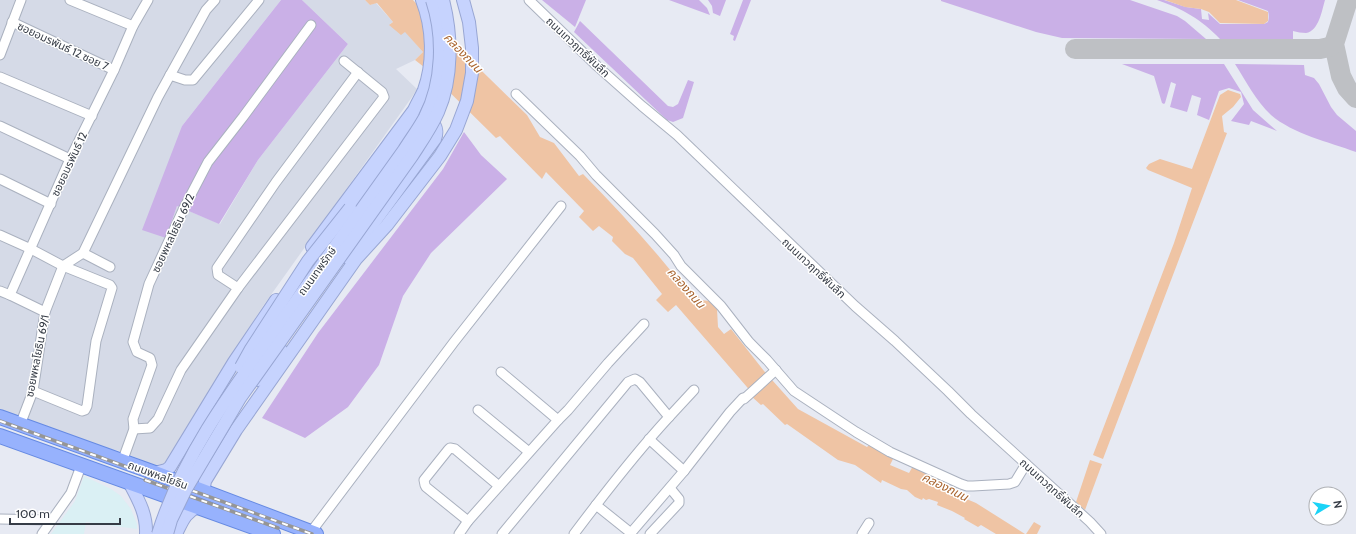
<svg xmlns="http://www.w3.org/2000/svg" width="1356" height="534" font-family="Cabin,'Noto Sans Thai',sans-serif">
<style>
.residential{fill:#d5dae7}
.medical{fill:#daf0f4}
.green{fill:#cab0e7}
.water{fill:#efc4a4}
.lines{fill:none;stroke-linecap:round;stroke-linejoin:round}
.taxiway{stroke:#bec0c4;stroke-width:20}
.street-casing{stroke:#aab1bf;stroke-width:11}
.secondary-casing{stroke:#98a6d3;stroke-width:14}
.primary-casing{stroke:#668ae2;stroke-width:16}
.street{stroke:#fff;stroke-width:9}
.secondary{stroke:#c6d3fe;stroke-width:12}
.primary{stroke:#97b2fd;stroke-width:14}
.rail-casing{stroke:#969696;stroke-width:3.5}
.rail{stroke:#fff;stroke-width:2;stroke-dasharray:6;stroke-linecap:butt}
.secondary-bridge-casing{stroke:#98a6d3;stroke-width:14;stroke-linecap:butt}
.secondary-bridge{stroke:#c6d3fe;stroke-width:12}
.labels{text-anchor:middle;stroke-width:3;stroke-linejoin:round;paint-order:stroke}
.street-label{font-size:11px;fill:#363c46;stroke:#fff}
.water-label{font-size:12px;font-style:italic;fill:#a9642e;stroke:#fff}
</style>
<rect width="100%" height="100%" fill="#e7eaf3"/>
<polygon class="residential" points="0,0 281,0 182,126 166,237 177,206 220,224 258,160 348,44 302,0 365,0 370,5 376,3 393,22 390,24 405,31 423,52 415,60 396,69 417,89 412,97 263,306 161,468 120,451 86,444 0,413"/>
<polygon class="medical" points="84,476 111,489 121,496 131,509 137,524 137,529 86,522 84,534 51,534 75,501"/>
<g class="green">
<polygon points="281,0 302,0 348,44 258,160 219,224 177,206 166,238 142,230 182,126"/>
<polygon points="542,0 586,0 575,27"/>
<polygon points="669,0 699,0 707,8 710,15"/>
<polygon points="708,0 726,0 720,16 713,13 712,6"/>
<polygon points="743,0 751,0 735,41 733,40 734,36 730,34"/>
<polygon points="941,0 1130,0 1177,16 1185,21 1206,39 1062,38 1036,32 941,1"/>
<path d="M1157 0H1164L1186 7 1201 9 1202 19 1209 20 1208 13 1220 24H1264L1268 22C1269 18 1269 15 1268 11L1238 0H1325C1322 10 1319 31 1306 33 1302 33 1297 32 1293 31V40L1220 39C1201 19 1183 9 1157 0Z"/>
<polygon points="580,21 668,106 673,107 678,104 688,80 694,82 683,118 673,122 667,120 574,32"/>
<polygon points="1122,64 1224,64 1253,110 1277,131 1251,121 1249,125 1231,121 1244,104 1241,92 1229,88 1219,91 1209,120 1197,115 1201,98 1192,95 1187,112 1170,107 1176,84 1171,82 1165,103 1164,104 1162,103 1154,76"/>
<path d="M1235 64 1304 65 1305 75 1314 78 1319 84 1331 107 1337 115 1356 131V152C1329 142 1293 134 1271 115 1256 101 1246 81 1235 64Z"/>
<polygon points="464,132 481,155 507,179 431,253 403,296 379,365 348,407 305,438 262,418 318,333 443,169"/>
</g>
<g class="water">
<path d="M365 0H413L446 36 527 115 540 137 554 143 579 176 583 174C622 213 659 255 693 298L698 295 701 300 709 301 717 309 718 327 724 334 731 329 764 371 798 409 867 447 870 444 893 459 890 465 909 473 913 466 932 475 930 481 950 492 976 503 1025 534H996L981 525 978 527 964 519 965 518 952 511 937 505 938 502 929 499 926 500 923 498 922 500 915 497 907 490 901 489 882 480 881 483 855 465 838 460 787 424 785 425 763 404 761 405 751 396 753 394 676 305 668 312 656 300 662 294 633 258 625 254 612 241 613 237 599 226 593 231 579 217 584 211 546 172 542 179 500 136 496 138 424 67 415 60 423 52 405 32 401 35 389 25 393 22 377 3 370 5Z"/>
<polygon points="1165,0 1236,0 1268,12 1268,21 1264,24 1220,23 1209,12 1201,9 1185,7"/>
<polygon points="1228,90 1240,94 1241,97 1233,107 1222,116 1224,132 1227,133 1103,459 1093,455 1174,243 1192,188 1148,170 1146,168 1149,164 1160,159 1192,169 1220,95"/>
<polygon points="1090,460 1102,464 1085,510 1076,502"/>
<polygon points="1034,522 1041,526 1037,534 1026,534"/>
</g>
<g class="lines">
<g class="taxiway">
<polyline points="1348,0 1334,44 1341,76 1347,88 1356,98"/>
<polyline points="1075,49 1320,49 1329,47 1334,44"/>
</g>
<g class="street-casing">
<g id="street">
<polyline points="70,0 133,26"/>
<polyline points="529,0 597,66 642,106 677,135 855,306 895,341 948,391 971,414 1090,522 1101,534"/>
<polyline points="12,22 114,70"/>
<polyline points="0,55 21,0"/>
<polyline points="170,75 185,80 193,80 259,0"/>
<polyline points="0,77 92,116"/>
<polyline points="516,94 580,156 596,175 655,234 674,255 681,266 721,306 749,342 767,360 794,391 856,432 890,452 961,484 967,486 973,486 1009,484 1015,482 1026,464"/>
<polyline points="0,126 70,159"/>
<polyline points="0,179 51,204"/>
<polyline points="0,235 31,249 63,266 110,285 112,288 96,341 87,406 85,410 82,411 33,391"/>
<polyline points="83,253 110,267"/>
<polyline points="63,266 83,253 158,97 206,10 215,0"/>
<polyline points="238,288 218,275 217,268 276,182 358,72"/>
<polyline points="0,291 10,295"/>
<polyline points="45,312 10,295 70,159 114,70 133,26 148,0"/>
<polyline points="501,372 558,420"/>
<polyline points="744,399 776,370"/>
<polyline points="478,410 529,452"/>
<polyline points="669,417 694,390"/>
<polyline points="20,425 33,391 45,312 63,266"/>
<polyline points="134,429 150,428 158,419 181,370 238,288 384,97 382,92 344,61"/>
<polyline points="122,462 134,429 133,419 152,365 150,358 137,352 133,342 149,284 184,208 208,162 243,117 311,25"/>
<polyline points="684,471 730,412 743,398"/>
<polyline points="596,505 631,533"/>
<polyline points="0,519 51,520"/>
<polyline points="468,521 426,487 425,485 424,480 448,450 450,448 455,449 499,486"/>
<polyline points="311,532 454,342 561,206"/>
<polyline points="42,534 71,493 81,466"/>
<polyline points="459,534 468,521 558,420 568,410 608,363 644,324"/>
<path d="M502 534 628 382 635 379 640 382 669 417C635 454 604 494 574 534"/>
<polyline points="630,534 684,471 649,439"/>
<polyline points="650,534 679,503 679,499 670,488"/>
<polyline points="862,534 869,523"/>
</g>
</g>
<g class="secondary-casing">
<g id="secondary">
<polyline points="346,219 398,147"/>
<path d="M312 247 414 110C417 103 421 97 424 90 434 62 433 28 422 0"/>
<path d="M348 258 435 139C440 126 430 116 417 121L393 151"/>
<polyline points="258,380 282,351"/>
<polyline points="155,473 166,470 170,467 234,362 276,300"/>
<path d="M129 482C138 499 147 514 146 534"/>
<polyline points="204,492 204,487 205,481 236,430 356,259 387,225 440,156 456,130 467,101 472,73 472,48 469,22 463,0"/>
<path d="M176 534C182 522 185 512 198 507"/>
</g>
</g>
<g class="primary-casing">
<g id="primary">
<polyline points="0,417 155,473 316,534"/>
<polyline points="0,436 273,534"/>
</g>
</g>
<use href="#street" class="street"/>
<use href="#secondary" class="secondary"/>
<use href="#primary" class="primary"/>
<g class="rail-casing">
<g id="rail">
<polyline points="0,421 312,534"/>
<polyline points="145,480 278,528"/>
</g>
</g>
<use href="#rail" class="rail"/>
<g class="secondary-bridge-casing">
<g id="secondary-bridge">
<polyline points="241,367 251,349 308,261 350,208"/>
<path d="M158 534C182 457 232 390 279 325 320 267 362 209 404 150 411 139 419 128 425 117 443 82 444 36 432 0"/>
<path d="M167 534 171 520 186 489 240 398 412 156C421 142 431 128 438 112 453 78 452 35 443 0"/>
</g>
</g>
<use href="#secondary-bridge" class="secondary-bridge"/>
</g>
<g class="labels">
<g class="street-label">
<text transform="translate(63 46) rotate(25)" y="4">ซอยอมรพันธ์ 12 ซอย 7</text>
<text transform="translate(578 47) rotate(43)" y="4">ถนนเทวฤทธิ์พันลึก</text>
<text transform="translate(69 164) rotate(-65)" y="4">ซอยอมรพันธ์ 12</text>
<text transform="translate(173 233) rotate(-65)" y="4">ซอยพหลโยธิน 69/2</text>
<text transform="translate(814 268) rotate(43)" y="4">ถนนเทวฤทธิ์พันลึก</text>
<text transform="translate(317 271) rotate(-54)" y="4">ถนนเทพรักษ์</text>
<text transform="translate(37 356) rotate(-79)" y="4">ซอยพหลโยธิน 69/1</text>
<text transform="translate(158 475) rotate(20)" y="4">ถนนพหลโยธิน</text>
<text transform="translate(1052 488) rotate(42)" y="4">ถนนเทวฤทธิ์พันลึก</text>
</g>
<g class="water-label">
<text transform="translate(463 53) rotate(46)" y="4">คลองถนน</text>
<text transform="translate(686 288) rotate(48)" y="4">คลองถนน</text>
<text transform="translate(945 487) rotate(26)" y="4">คลองถนน</text>
</g>
</g>
<g transform="translate(1328 506) rotate(80)"><circle r="19" fill="#ffffff" stroke="#afb1b5"/>
<path d="M0-3L7 15L0 10L-7 15Z" fill="#1ad3f7"/>
<text y="-6" font-size="11" font-weight="bold" text-anchor="middle" fill="#363c46">N</text>
</g>
<path d="M10 518v6h110v-6" fill="none" stroke="#363c46" stroke-width="2"/>
<text x="16" y="518" font-size="12" fill="#363c46" stroke="#ffffff" stroke-width="3" paint-order="stroke">100 m</text>
</svg>
